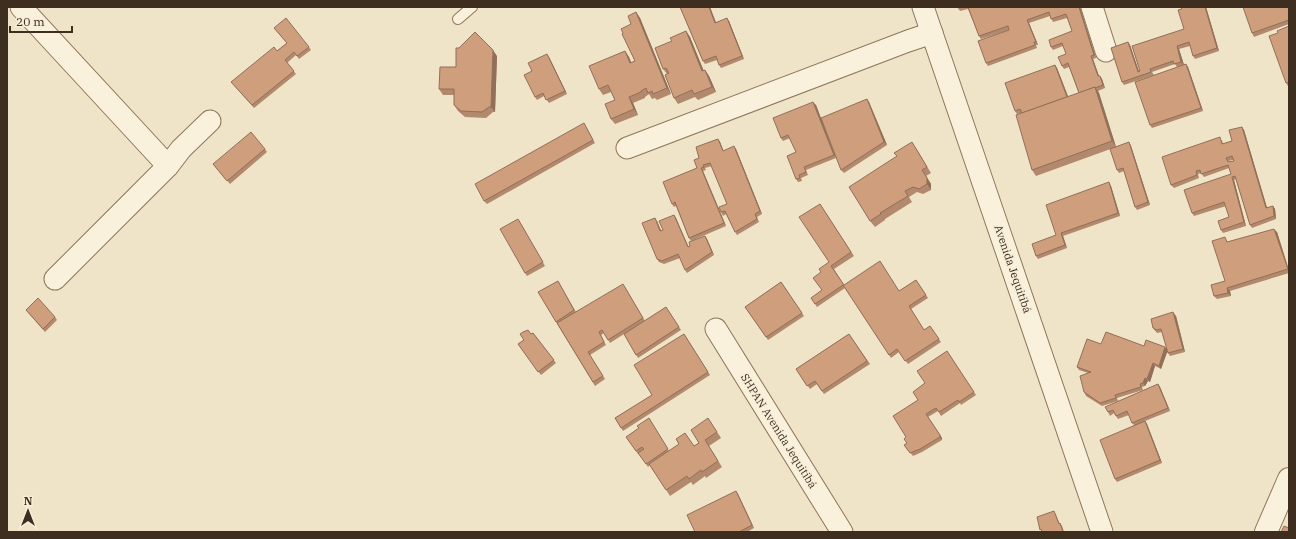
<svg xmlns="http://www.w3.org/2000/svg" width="1296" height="539" font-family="'IBM Plex Serif',serif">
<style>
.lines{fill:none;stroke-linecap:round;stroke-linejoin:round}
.service-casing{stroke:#8d765c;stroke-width:12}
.minor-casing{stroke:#8d765c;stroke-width:23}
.tertiary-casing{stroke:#8d765c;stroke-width:24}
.service{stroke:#faf1dc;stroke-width:10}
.minor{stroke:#faf1dc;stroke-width:21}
.tertiary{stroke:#faf1dc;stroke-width:22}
.wall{fill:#b2896c;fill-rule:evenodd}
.shaded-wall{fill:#916f58}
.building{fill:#cf9f7d;stroke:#916f58;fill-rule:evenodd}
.labels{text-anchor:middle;stroke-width:3.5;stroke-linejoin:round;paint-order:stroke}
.street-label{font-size:11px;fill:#3d2e20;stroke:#f7eed8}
</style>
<rect width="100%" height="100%" fill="#f0e4c8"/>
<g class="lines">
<g class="service-casing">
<polyline id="service" points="458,19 472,7"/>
</g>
<g class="minor-casing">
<g id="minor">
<polyline points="21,7 168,166 181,149 210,121"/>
<polyline points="923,7 1102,532"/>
<polyline points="1092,7 1106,51"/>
<polyline points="627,148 908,41 932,33"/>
<polyline points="55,279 168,166"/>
<polyline points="716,329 842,532"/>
</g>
</g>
<g class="tertiary-casing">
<polyline id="tertiary" points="1266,532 1289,479"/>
</g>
<use href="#service" class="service"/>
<use href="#minor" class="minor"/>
<use href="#tertiary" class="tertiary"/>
</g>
<g class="wall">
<polygon points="680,7 710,7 716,22 729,21 744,59 721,68 719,65 717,60 705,64 703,61"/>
<polygon points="957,7 1080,7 1096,58 1093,59 1099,76 1100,76 1102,79 1105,88 1098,91 1099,93 1116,147 1036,176 1032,170 1022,113 1021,113 1017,114 1015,111 1055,65 1057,68 1068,97 1079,93 1069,67 1064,69 1062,66 1066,54 1063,46 1053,50 1051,47 1072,31 1067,18 1053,22 1050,16 1029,23 1038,45 1036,45 1037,48 988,66 986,63 1009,30 981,39 979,36 968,9 960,11"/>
<polygon points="1183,7 1206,7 1219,51 1195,59 1193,56 1190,46 1179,49 1184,65 1177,67 1175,64 1152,72 1154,75 1124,85 1122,82 1128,42 1130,45 1139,71 1184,29 1182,9"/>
<polygon points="1289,7 1289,24 1254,37 1252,33"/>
<polygon points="636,12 640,18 671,94 657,100 655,98 652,99 649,94 645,97 645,98 633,103 638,115 615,124 611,119 615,100 611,92 603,95 599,89 625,51 629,57 631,63 635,61 623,33 631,24"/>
<polygon points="1289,26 1289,85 1288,86 1286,83 1278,33"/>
<polygon points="274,28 309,47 311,50 299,59 296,55 287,63 296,74 254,108 231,82 277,51 287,43"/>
<polygon points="686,31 690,37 704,71 705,70 709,76 716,92 698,100 695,97 678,104 674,98 667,74 663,69 672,41"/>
<polygon points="497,56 495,112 493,112 486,118 465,117 458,111 454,105 454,95 443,95 439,89 456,67"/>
<polygon points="549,57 567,94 549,103 544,96 537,100 535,97 532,71"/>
<polygon points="1186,64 1188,67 1203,111 1152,128 1150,125"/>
<polygon points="867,99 869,102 887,145 844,173 841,170"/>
<polygon points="816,105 836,158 806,170 808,175 801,178 802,181 798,182 796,179 796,152 790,138 783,141 781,138"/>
<polygon points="584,123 595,143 487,204 484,201"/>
<path d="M1242 127 1244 130 1267 208 1273 206 1275 209 1276 219 1252 228 1250 225 1236 179 1234 180 1246 226 1223 233 1221 230 1229 217 1226 206 1194 216 1192 213 1231 174 1229 168 1204 177 1201 173 1198 174 1199 178 1174 188 1171 185 1222 140 1223 144 1232 141ZM1233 160 1234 161 1229 162 1228 161Z"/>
<polygon points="718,139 720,142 723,151 736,149 762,214 757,217 759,222 737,235 735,232 726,214 723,216 721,212 727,204 712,166 705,168 706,170 703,171 726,226 691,241 689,238 676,206 674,207 672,204 697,168 699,158"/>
<polygon points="1129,142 1131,146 1150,205 1137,210 1135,207 1124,171 1119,173 1117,170"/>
<polygon points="916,148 931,173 926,176 931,184 931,190 923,194 917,192 909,197 912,202 885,219 885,220 875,227 870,221 897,156"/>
<polygon points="265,149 267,152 230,184 213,164"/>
<polygon points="1111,186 1120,216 1063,236 1067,248 1038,259 1036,256 1056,235"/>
<polygon points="820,204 854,256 834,269 844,285 899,291 916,280 928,298 911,309 924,330 930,326 941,342 908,364 899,352 891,358 845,288 817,307 811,298 822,290 829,262"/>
<polygon points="674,215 676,218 688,247 705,236 707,239 714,255 687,273 685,270 680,258 664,264 659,262 657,259 657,221 661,230 663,230"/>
<polygon points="520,222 545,266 527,276 525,273"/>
<polygon points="1277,232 1289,270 1289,273 1230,291 1231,296 1217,299 1214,296 1225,281 1228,240 1228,242"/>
<polygon points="558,281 576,312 625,287 645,321 666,307 681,330 638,358 624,334 610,343 604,333 601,335 606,345 590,355 605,379 595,386 556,322"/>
<polygon points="781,282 804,316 768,340 745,307"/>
<polygon points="26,310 55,317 57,320 45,332"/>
<polygon points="1176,316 1185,352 1170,356 1167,351 1161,369 1155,366 1150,382 1148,381 1145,386 1142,387 1143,390 1117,398 1118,401 1102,406 1086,396 1084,392 1088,373 1079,370 1077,367 1101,344 1167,349 1162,332 1157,333 1153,328"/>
<polygon points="533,333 556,363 541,375 518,344"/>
<polygon points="684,334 710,375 623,431 615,418 652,395"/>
<polygon points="849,334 870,364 824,394 817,384 810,389 796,369"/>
<polygon points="947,351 976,395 961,405 960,403 941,416 938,411 928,417 942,438 942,440 922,452 913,456 904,445 907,443 906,437 925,383"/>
<polygon points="1158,384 1160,387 1170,411 1145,421 1147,424 1162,463 1117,482 1115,479 1134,425 1132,423 1129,415 1118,419 1114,413 1110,416 1108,412"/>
<polygon points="649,418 669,451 694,446 699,443 708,418 721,438 709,446 722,467 706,478 705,476 693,485 691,482 670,496 650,465 648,467 639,454 638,454 626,437 639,428"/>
<polygon points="736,491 738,494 754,528 747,532 695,532"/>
</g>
<g class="shaded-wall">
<polygon points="709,7 710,7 717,26 715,23"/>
<polygon points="1079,7 1080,7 1096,58 1094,55"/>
<polygon points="1205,7 1206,7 1219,51 1217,48"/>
<polygon points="636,12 640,18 671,94 667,88"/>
<polygon points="727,18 729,21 744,59 742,56"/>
<polygon points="1027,20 1029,23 1038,45 1036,42"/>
<polygon points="686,31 690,37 706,77 702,71"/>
<polygon points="1128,42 1130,45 1140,75 1138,72"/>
<polygon points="1177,46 1179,49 1184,65 1181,62"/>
<polygon points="493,50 497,56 495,112 491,107"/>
<polygon points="625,51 629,57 634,69 630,63"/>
<polygon points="547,54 549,57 567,94 565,91"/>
<polygon points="1091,56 1093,59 1100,79 1098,76"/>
<polygon points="1186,64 1188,67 1203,111 1201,108"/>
<polygon points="1055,65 1057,68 1070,101 1068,98"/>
<polygon points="705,70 709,76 716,92 712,87"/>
<polygon points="1100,76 1102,79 1105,88 1103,85"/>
<polygon points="1095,87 1099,93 1116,147 1112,141"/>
<polygon points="629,97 633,103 638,115 634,109"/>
<polygon points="867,99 869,102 887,145 884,142"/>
<polygon points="813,102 816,105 836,158 834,155"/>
<polygon points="1242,127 1244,130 1268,211 1266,208"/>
<polygon points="718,139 720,142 725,154 723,151"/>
<polygon points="1129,142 1131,146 1150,205 1148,202"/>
<polygon points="734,146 736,149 762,214 760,211"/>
<polygon points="701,168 703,171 726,226 724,223"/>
<polygon points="926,176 931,184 931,190 927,184"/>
<polygon points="1232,177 1234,180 1246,226 1244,222"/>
<polygon points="1109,182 1111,186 1120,216 1118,213"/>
<polygon points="1273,206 1275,209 1276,219 1274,216"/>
<polygon points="674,215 676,218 690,250 688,247"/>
<polygon points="655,218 657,221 662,234 660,231"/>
<polygon points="1274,229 1277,232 1289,271 1288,269"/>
<polygon points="1061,233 1063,236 1067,248 1065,245"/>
<polygon points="705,236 707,239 714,255 712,252"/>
<polygon points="1227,288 1230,291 1231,296 1228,293"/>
<polygon points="1173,312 1176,316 1185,352 1183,349"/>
<polygon points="1165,347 1168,350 1161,369 1159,366"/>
<polygon points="1153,363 1155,366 1150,382 1147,379"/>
<polygon points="1145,378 1148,381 1145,386 1143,383"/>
<polygon points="1158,384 1160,387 1170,411 1168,408"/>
<polygon points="926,414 942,438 942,440 940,437"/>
<polygon points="1145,421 1147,424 1162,463 1160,460"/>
<polygon points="736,491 738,494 754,528 752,525"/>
<polygon points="1054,511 1056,515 1061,527 1059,524"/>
<polygon points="1060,523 1062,526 1064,532 1063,532"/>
</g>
<g class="building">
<polygon points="680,7 709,7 715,23 727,18 742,56 719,65 716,56 703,61"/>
<polygon points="968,7 1079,7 1094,55 1091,56 1098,76 1100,76 1103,85 1095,88 1095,87 1079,93 1068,63 1062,66 1058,57 1066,54 1062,43 1051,47 1049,40 1072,31 1066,14 1051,19 1049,12 1027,20 1036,42 1034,42 1035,45 986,63 978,41 1009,30 1008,26 979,36"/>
<polygon points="1183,7 1205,7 1217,48 1193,56 1189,42 1177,46 1181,62 1174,64 1173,61 1150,69 1151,72 1122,82 1111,48 1128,42 1138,72 1140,71 1132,46 1184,29 1178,10 1182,9 1181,8"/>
<polygon points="1243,7 1289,7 1289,20 1252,33"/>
<polygon points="636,12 667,88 653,94 652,91 648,93 646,88 641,91 641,92 629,97 634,109 611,119 605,104 615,100 608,85 599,89 589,66 625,51 630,63 635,61 622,34 623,33 621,29 631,24 628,16"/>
<polygon points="286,18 309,47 297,56 294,52 285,60 294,71 252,105 231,82 274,47 277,51 287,43 274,28"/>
<polygon points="1289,26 1289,82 1286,83 1269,36 1278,33 1277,31"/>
<polygon points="686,31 702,71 705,70 712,87 694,94 692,90 674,98 665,75 669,73 666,68 663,69 655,48 672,41 670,38"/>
<polygon points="475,32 493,50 491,107 489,107 482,112 461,111 454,105 454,89 439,89 440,67 456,67 456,48 459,48"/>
<polygon points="547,54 565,91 546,100 543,93 535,97 524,75 532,71 528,63"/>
<polygon points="1186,64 1201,108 1150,125 1135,82"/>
<polygon points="1055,65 1067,97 1022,113 1020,109 1015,111 1005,83"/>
<polygon points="1095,87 1112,141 1032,170 1016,115"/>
<polygon points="867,99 884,142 841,170 821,118"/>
<polygon points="813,102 834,155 804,167 806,172 799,175 800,178 796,179 787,156 796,152 788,135 781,138 773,118"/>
<polygon points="584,123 593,140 484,201 475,184"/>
<path d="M1242 127 1266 208 1273 206 1274 216 1250 225 1235 176 1232 177 1244 222 1221 230 1218 221 1229 217 1224 202 1192 213 1184 190 1231 174 1228 165 1201 174 1200 170 1196 171 1197 175 1171 185 1162 157 1220 137 1222 144 1232 141 1229 130ZM1232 156 1234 161 1228 162 1226 158Z"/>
<polygon points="251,132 265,149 227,181 213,164"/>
<polygon points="718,139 723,151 734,146 760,211 755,214 757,219 735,232 725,211 721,212 719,207 727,204 710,163 703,165 704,167 701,168 724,223 689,238 675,202 672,204 663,182 697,168 694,160 699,158 696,147"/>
<polygon points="912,142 927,167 922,170 927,178 927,184 919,189 913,187 905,191 908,196 880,213 881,214 870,221 849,187 897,156 894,153"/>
<polygon points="1129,142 1148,202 1135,207 1123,168 1117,170 1110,149"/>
<polygon points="1109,182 1118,213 1061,233 1065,245 1036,256 1032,244 1056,235 1046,205"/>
<polygon points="820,204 851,252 831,266 844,285 880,261 899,291 916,280 926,295 909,306 924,330 930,326 939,339 905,361 897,349 889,355 843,285 815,304 811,298 822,290 813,278 821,272 819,269 829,262 799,217"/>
<polygon points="674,215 688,247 690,246 689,242 705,236 712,252 685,270 678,254 662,261 657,259 642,223 655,218 660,231 663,230 659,221"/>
<polygon points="518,219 543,262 525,273 500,229"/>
<polygon points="1274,229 1288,269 1227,288 1228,293 1214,296 1211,285 1225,281 1212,241 1225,237 1227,242"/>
<polygon points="558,281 574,310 556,322 538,292"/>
<polygon points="781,282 802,313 766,337 745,307"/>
<polygon points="623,284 643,318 608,340 602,330 599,332 604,342 588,352 603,376 593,382 557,323"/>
<polygon points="38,298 55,317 43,329 26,310"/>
<polygon points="666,307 679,327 636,355 624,334"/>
<polygon points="1173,312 1183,349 1168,353 1161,329 1155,330 1154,328 1153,328 1151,319"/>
<polygon points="528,330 531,334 533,333 554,360 538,372 518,344 524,340 520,334 523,332"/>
<polygon points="1106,332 1144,346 1146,340 1165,347 1159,366 1153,363 1147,379 1145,378 1143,383 1140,384 1141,387 1115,395 1116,398 1100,403 1084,392 1080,376 1091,372 1077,367 1087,339 1101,344"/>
<polygon points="684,334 708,372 621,428 615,418 652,395 634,365"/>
<polygon points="849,334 867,361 822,391 815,381 807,386 796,369"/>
<polygon points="947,351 974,392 959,402 958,400 939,412 936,408 926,414 940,435 940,437 920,449 910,453 904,445 907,443 904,439 906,437 893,416 918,400 913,392 925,383 917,371"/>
<polygon points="1158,384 1168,408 1132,423 1127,411 1116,416 1113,410 1108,412 1105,407"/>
<polygon points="649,418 668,449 646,464 638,453 644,449 642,447 636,451 626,437 639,428 637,426"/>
<polygon points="708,418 717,432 705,440 718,461 702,472 701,470 689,479 687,476 666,490 649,464 679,444 676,439 685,433 694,446 699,443 691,430"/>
<polygon points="1145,421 1160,460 1115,479 1100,440"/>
<polygon points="736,491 752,525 739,532 695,532 687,515"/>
<polygon points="1054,511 1059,524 1060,523 1063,532 1042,532 1041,529 1040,530 1037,517"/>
<polygon points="1284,526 1289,528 1289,532 1281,532"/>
</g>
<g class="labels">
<g class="street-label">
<text transform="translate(1013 269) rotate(71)" y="4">Avenida Jequitibá</text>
<text transform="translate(779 431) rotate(58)" y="4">SHPAN Avenida Jequitibá</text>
</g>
</g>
<rect width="1296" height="539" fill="none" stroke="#3d2e20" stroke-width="16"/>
<g transform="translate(28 511)" stroke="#f7eed8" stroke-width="3" paint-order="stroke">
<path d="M0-3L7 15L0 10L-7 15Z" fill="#3d2e20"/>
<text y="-6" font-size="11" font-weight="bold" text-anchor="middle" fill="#3d2e20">N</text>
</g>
<path d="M10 26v6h62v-6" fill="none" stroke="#3d2e20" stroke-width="2"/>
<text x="16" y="26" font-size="12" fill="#3d2e20" stroke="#f7eed8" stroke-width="3" paint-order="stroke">20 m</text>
</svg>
